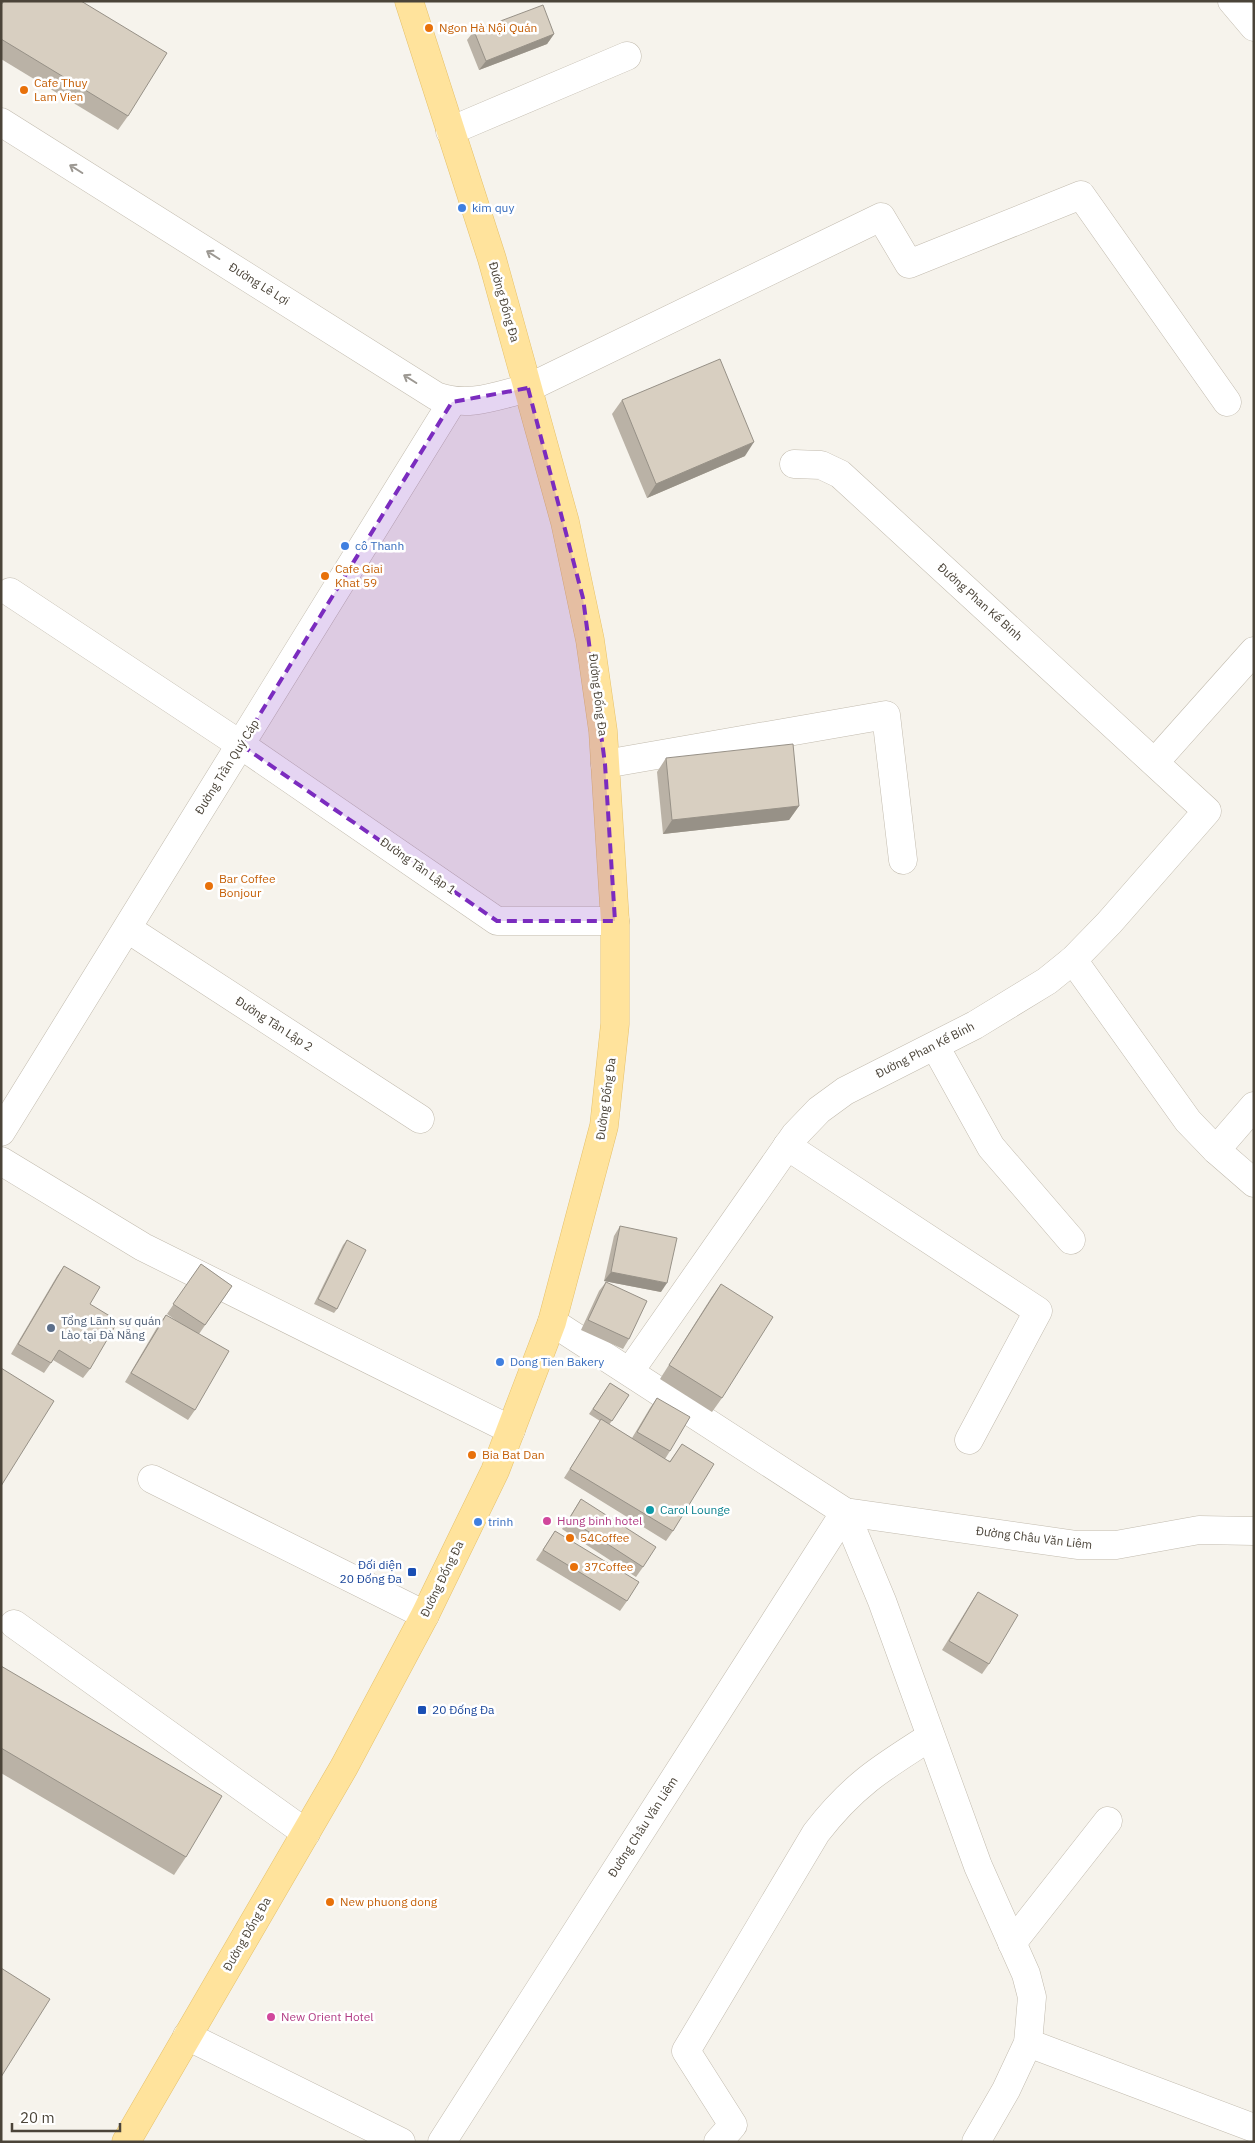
<svg xmlns="http://www.w3.org/2000/svg" width="1255" height="2143" font-family="'IBM Plex Sans',sans-serif">
<style>
.lines{fill:none;stroke-linecap:round;stroke-linejoin:round}
.minor-casing{stroke:#c2bbae;stroke-width:29}
.major-casing{stroke:#e6c16a;stroke-width:29}
.minor{stroke:#fff;stroke-width:28}
.major{stroke:#ffe39c;stroke-width:28}
.wall{fill:#bab2a6}
.shaded-wall{fill:#979187}
.building{fill:#d8cfc1;stroke:#979187}
.oneway{stroke:#9c9892}
.marked{fill:#7b2cbf;fill-opacity:0.2;stroke:#7b2cbf;stroke-width:4;stroke-dasharray:10 6;stroke-linejoin:round}
.food-dot{fill:#e8710a;stroke:#fff;stroke-width:2}
.shop-dot{fill:#3f7fe0;stroke:#fff;stroke-width:2}
.service-dot{fill:#5c6f8a;stroke:#fff;stroke-width:2}
.culture-dot{fill:#0f9aa8;stroke:#fff;stroke-width:2}
.hotel-dot{fill:#d1479c;stroke:#fff;stroke-width:2}
.transit-dot{fill:#1a4fb4;stroke:#fff;stroke-width:2}
.labels{text-anchor:middle;stroke-width:5;stroke-linejoin:round;paint-order:stroke}
.food-label{font-size:12px;fill:#c56008;stroke:#fff;text-anchor:start}
.shop-label{font-size:12px;fill:#366cbe;stroke:#fff;text-anchor:start}
.street-label{font-size:12px;fill:#4b4439;stroke:#fff}
.service-label{font-size:12px;fill:#4e5e75;stroke:#fff;text-anchor:start}
.culture-label{font-size:12px;fill:#0d838f;stroke:#fff;text-anchor:start}
.hotel-label{font-size:12px;fill:#b23c85;stroke:#fff;text-anchor:start}
.transit-label{font-size:12px;fill:#164399;stroke:#fff;text-anchor:end}
</style>
<rect width="100%" height="100%" fill="#f6f3ec"/>
<g class="lines">
<g class="minor-casing">
<g id="minor">
<polyline points="1232,1 1254,27"/>
<path d="M1 122 436 396C468 408 496 396 528 388L881 217 909 264 1081 195 1227 402"/>
<polyline points="450,131 627,56"/>
<polyline points="10,592 241,745 497,921 615,921"/>
<polyline points="1155,762 1254,651"/>
<polyline points="605,764 886,715 903,860"/>
<polyline points="128,929 420,1119"/>
<polyline points="1073,960 1188,1121 1216,1150 1254,1183"/>
<polyline points="935,1046 991,1147 1071,1240"/>
<polyline points="1,1132 452,402"/>
<polyline points="787,1146 1038,1311 969,1440"/>
<polyline points="1216,1150 1254,1106"/>
<polyline points="1,1161 143,1247 511,1430"/>
<polyline points="552,1322 845,1512 1077,1545 1116,1545 1199,1530 1254,1531"/>
<polyline points="630,1371 795,1135 819,1110 845,1091 975,1025 1047,981 1073,960 1109,923 1207,811 840,474 821,465 794,464"/>
<polyline points="152,1479 425,1615"/>
<polyline points="845,1512 882,1601 978,1866 1026,1974 1032,1997 1028,2043 1006,2090 976,2142"/>
<polyline points="14,1624 306,1833"/>
<polyline points="1012,1943 1108,1821"/>
<polyline points="187,2036 401,2142"/>
<polyline points="1028,2043 1254,2128"/>
<polyline points="442,2142 845,1512"/>
<path d="M718 2142 733 2125 686 2051 816 1833C852 1786 881 1768 930 1737"/>
</g>
</g>
<g class="major-casing">
<polyline id="major" points="126,2142 344,1767 425,1615 495,1471 552,1322 604,1126 615,1024 615,921 603,731 590,640 565,522 492,259 409,1"/>
</g>
<use href="#minor" class="minor"/>
<use href="#major" class="major"/>
</g>
<g class="wall">
<polygon points="2,1 81,1 128,116 118,130 1,59 1,3"/>
<polygon points="474,31 554,34 547,44 479,70 467,40"/>
<polygon points="622,400 745,456 647,498 612,414"/>
<polygon points="666,758 799,806 789,820 663,834 657,772"/>
<polygon points="620,1226 661,1292 604,1281 614,1236"/>
<polygon points="347,1240 337,1309 334,1313 314,1304 343,1245"/>
<polygon points="201,1264 232,1286 199,1334 195,1410 188,1420 125,1382 159,1324 166,1315 178,1322 167,1314"/>
<polygon points="64,1266 90,1369 83,1378 53,1360 44,1373 11,1354 57,1276"/>
<polygon points="606,1282 629,1339 623,1349 581,1330 599,1291"/>
<polygon points="721,1284 722,1398 712,1412 660,1379 711,1298"/>
<polygon points="610,1383 629,1395 609,1425 632,1438 650,1408 657,1398 670,1451 665,1459 670,1461 682,1444 673,1531 666,1541 564,1478 600,1421 589,1414"/>
<polygon points="581,1499 643,1567 636,1577 562,1529"/>
<polygon points="555,1531 627,1601 620,1611 536,1560"/>
<polygon points="978,1592 989,1664 982,1674 942,1650 972,1601"/>
<polygon points="1,1666 186,1857 174,1875 1,1773"/>
</g>
<g class="shaded-wall">
<polygon points="554,34 547,44 479,70 486,61"/>
<polygon points="754,442 745,456 647,498 656,484"/>
<polygon points="799,806 789,820 663,834 672,820"/>
<polygon points="611,1272 667,1283 661,1292 604,1281"/>
</g>
<g class="building">
<polygon points="4,1 81,1 167,53 128,116 1,39 1,5"/>
<polygon points="543,5 554,34 486,61 474,31"/>
<polygon points="720,359 754,442 656,484 622,400"/>
<polygon points="793,744 799,806 672,820 666,758"/>
<polygon points="620,1226 677,1238 667,1283 611,1272"/>
<polygon points="347,1240 366,1250 337,1309 318,1299"/>
<polygon points="201,1264 232,1286 205,1325 173,1304"/>
<polygon points="64,1266 100,1287 90,1304 118,1321 90,1369 59,1350 51,1363 18,1344"/>
<polygon points="606,1282 647,1301 629,1339 588,1320"/>
<polygon points="721,1284 773,1317 722,1398 669,1365"/>
<polygon points="166,1315 229,1351 195,1410 131,1373"/>
<polygon points="1,1368 54,1401 1,1486"/>
<polygon points="610,1383 629,1395 612,1421 593,1409"/>
<polygon points="657,1398 690,1417 670,1451 637,1432"/>
<polygon points="601,1419 670,1462 682,1444 714,1464 673,1531 570,1469"/>
<polygon points="581,1499 656,1547 643,1567 569,1519"/>
<polygon points="555,1531 639,1582 627,1601 543,1550"/>
<polygon points="978,1592 1018,1615 989,1664 949,1641"/>
<polygon points="1,1666 222,1796 186,1857 1,1748"/>
<polygon points="1,1968 50,1999 1,2077"/>
</g>
<defs><path id="oneway-shaft" d="M-6 0H5M1.5-3L5.5 0L1.5 3" fill="none" stroke-width="1.6" stroke-linecap="round" stroke-linejoin="round" transform="scale(1.25)"/></defs>
<g class="oneway">
<use href="#oneway-shaft" transform="translate(76 169) rotate(-148)"/>
<use href="#oneway-shaft" transform="translate(213 255) rotate(-148)"/>
<use href="#oneway-shaft" transform="translate(410 379) rotate(-148)"/>
</g>
<path class="marked" d="M528 388 583 598 605 764 615 921H497L241 745 452 402Z"/>
<g class="food-dot">
<circle cx="429" cy="28" r="5"/>
<circle cx="24" cy="90" r="5"/>
<circle cx="325" cy="576" r="5"/>
<circle cx="209" cy="886" r="5"/>
<circle cx="472" cy="1455" r="5"/>
<circle cx="570" cy="1538" r="5"/>
<circle cx="574" cy="1567" r="5"/>
<circle cx="330" cy="1902" r="5"/>
</g>
<g class="shop-dot">
<circle cx="462" cy="208" r="5"/>
<circle cx="345" cy="546" r="5"/>
<circle cx="500" cy="1362" r="5"/>
<circle cx="478" cy="1522" r="5"/>
</g>
<circle class="service-dot" cx="51" cy="1328" r="5"/>
<circle class="culture-dot" cx="650" cy="1510" r="5"/>
<g class="hotel-dot">
<circle cx="547" cy="1521" r="5"/>
<circle cx="271" cy="2017" r="5"/>
</g>
<g class="transit-dot">
<rect x="407" y="1567" width="10" height="10" rx="2.5"/>
<rect x="417" y="1705" width="10" height="10" rx="2.5"/>
</g>
<g class="labels">
<g class="food-label">
<text x="439" y="32">Ngon Hà Nội Quán</text>
<text x="34" y="87">Cafe Thuy<tspan x="34" dy="14">Lam Vien</tspan></text>
<text x="335" y="573">Cafe Giai<tspan x="335" dy="14">Khat 59</tspan></text>
<text x="219" y="883">Bar Coffee<tspan x="219" dy="14">Bonjour</tspan></text>
<text x="482" y="1459">Bia Bat Dan</text>
<text x="580" y="1542">54Coffee</text>
<text x="584" y="1571">37Coffee</text>
<text x="340" y="1906">New phuong dong</text>
</g>
<g class="shop-label">
<text x="472" y="212">kim quy</text>
<text x="355" y="550">cô Thanh</text>
<text x="510" y="1366">Dong Tien Bakery</text>
<text x="488" y="1526">trinh</text>
</g>
<g class="street-label">
<text transform="translate(259 284) rotate(32)" y="4">Đường Lê Lợi</text>
<text transform="translate(504 302) rotate(74)" y="4">Đường Đống Đa</text>
<text transform="translate(980 602) rotate(42)" y="4">Đường Phan Kế Bính</text>
<text transform="translate(598 695) rotate(83)" y="4">Đường Đống Đa</text>
<text transform="translate(227 767) rotate(-58)" y="4">Đường Trần Quý Cáp</text>
<text transform="translate(418 866) rotate(35)" y="4">Đường Tân Lập 1</text>
<text transform="translate(274 1024) rotate(33)" y="4">Đường Tân Lập 2</text>
<text transform="translate(925 1050) rotate(-27)" y="4">Đường Phan Kế Bính</text>
<text transform="translate(606 1099) rotate(-82)" y="4">Đường Đống Đa</text>
<text transform="translate(1034 1538) rotate(7)" y="4">Đường Châu Văn Liêm</text>
<text transform="translate(442 1579) rotate(-64)" y="4">Đường Đống Đa</text>
<text transform="translate(643 1827) rotate(-57)" y="4">Đường Châu Văn Liêm</text>
<text transform="translate(247 1934) rotate(-60)" y="4">Đường Đống Đa</text>
</g>
<g class="service-label">
<text x="61" y="1325">Tổng Lãnh sự quán<tspan x="61" dy="14">Lào tại Đà Nẵng</tspan></text>
</g>
<g class="culture-label">
<text x="660" y="1514">Carol Lounge</text>
</g>
<g class="hotel-label">
<text x="557" y="1525">Hung binh hotel</text>
<text x="281" y="2021">New Orient Hotel</text>
</g>
<g class="transit-label">
<text x="402" y="1569">Đối diện<tspan x="402" dy="14">20 Đống Đa</tspan></text>
<text x="432" y="1714" text-anchor="start">20 Đống Đa</text>
</g>
</g>
<rect width="1255" height="2143" fill="none" stroke="#4b4439" stroke-width="5"/>
<path d="M12 2123v8h108v-8" fill="none" stroke="#4b4439" stroke-width="2.5"/>
<text x="20" y="2123" font-size="15" fill="#4b4439" stroke="#ffffff" stroke-width="4" paint-order="stroke">20 m</text>
</svg>
